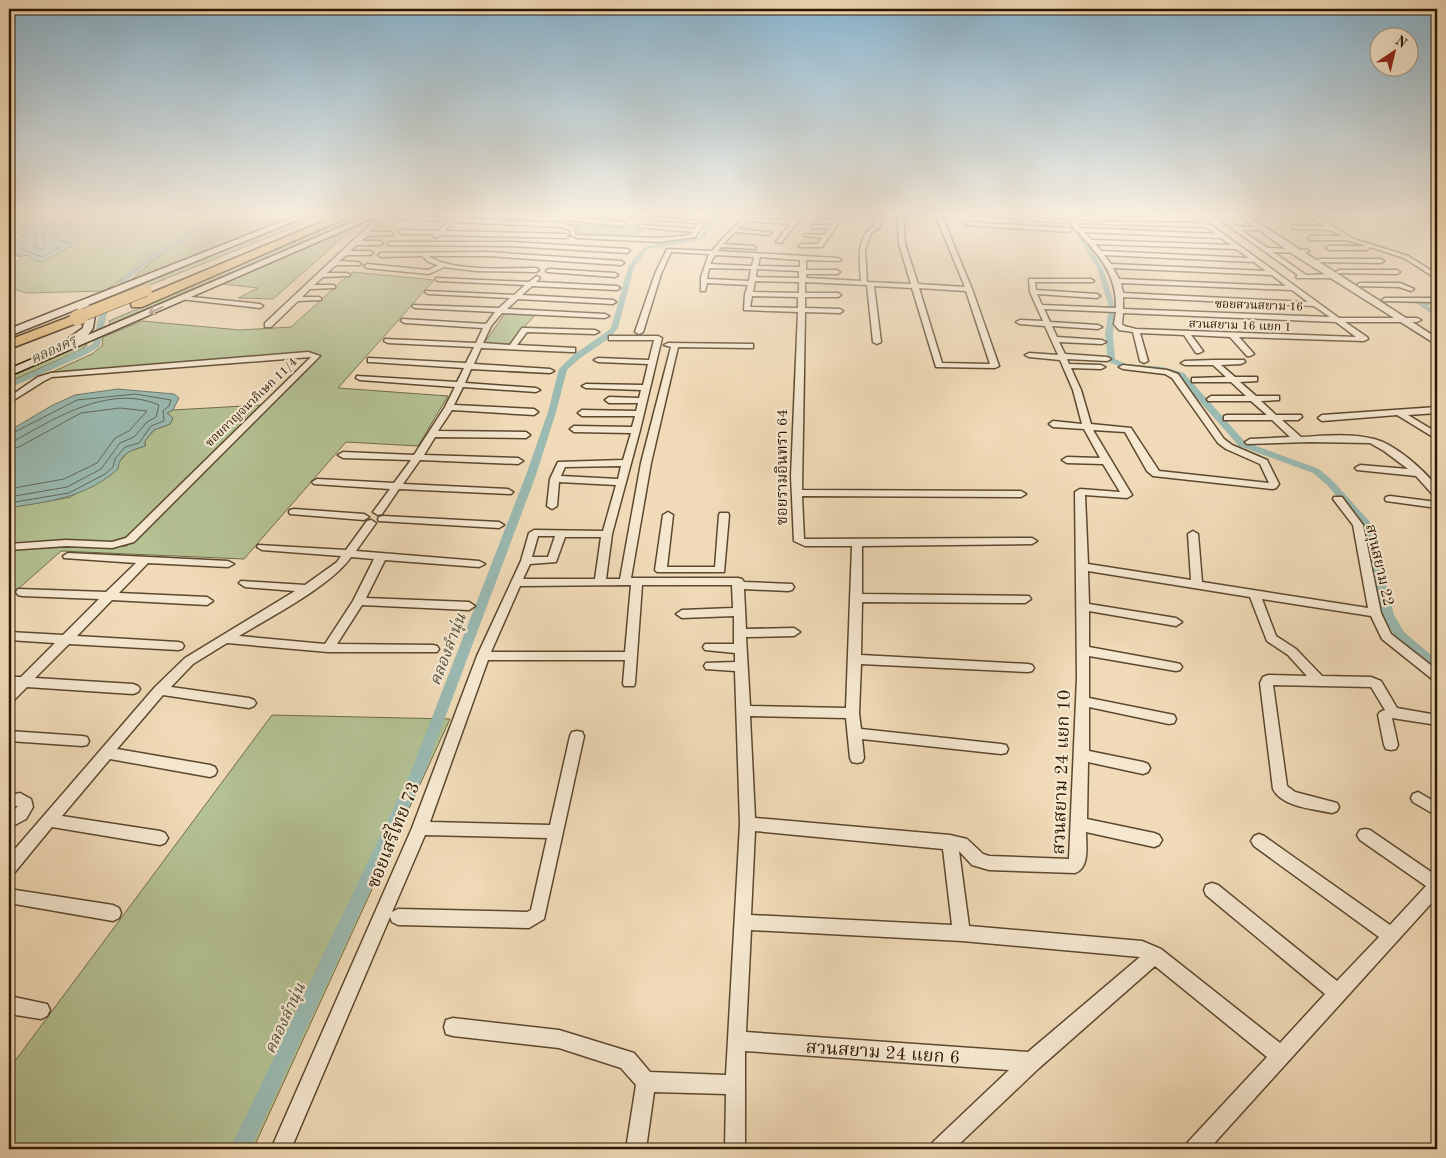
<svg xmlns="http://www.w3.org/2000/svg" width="1446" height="1158" font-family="'Old Standard TT','Noto Serif Thai',serif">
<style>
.green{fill:#b4c193;stroke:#706c4a}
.water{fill:#9abab2;stroke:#6e796b}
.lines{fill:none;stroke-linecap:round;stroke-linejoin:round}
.shore{stroke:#626859;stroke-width:1}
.canal{fill:#9abab2;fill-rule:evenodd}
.minor-casing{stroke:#5c482e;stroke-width:3}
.tertiary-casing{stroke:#5c482e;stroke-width:3}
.secondary-casing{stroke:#2b1700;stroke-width:3}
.trunk-casing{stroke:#2b1700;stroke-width:2}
.motorway-casing{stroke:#2b1700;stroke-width:3}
.minor{fill:#f5e7d0;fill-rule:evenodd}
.tertiary{fill:#f5e7d0;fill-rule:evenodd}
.secondary{fill:#f5e7d0;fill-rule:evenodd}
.trunk{fill:#e8bd7c;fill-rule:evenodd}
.motorway{fill:#e8bd7c;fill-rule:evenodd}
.rail-casing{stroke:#2b1700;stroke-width:3}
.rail{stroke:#f5e7d0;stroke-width:2;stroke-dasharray:5;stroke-linecap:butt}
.motorway-bridge-far1-casing{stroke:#2b1700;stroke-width:13;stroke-linecap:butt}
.motorway-bridge-casing{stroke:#2b1700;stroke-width:17;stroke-linecap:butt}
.motorway-bridge-far1{stroke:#e8bd7c;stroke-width:12}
.motorway-bridge{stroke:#e8bd7c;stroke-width:15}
.oneway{stroke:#9a8972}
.labels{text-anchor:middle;stroke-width:4.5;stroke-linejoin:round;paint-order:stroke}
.far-street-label{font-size:12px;fill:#2b1700;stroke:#f5e7d0}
.far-water-label{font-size:14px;font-style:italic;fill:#52503e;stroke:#f5e7d0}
.street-label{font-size:15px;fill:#2b1700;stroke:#f5e7d0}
.water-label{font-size:16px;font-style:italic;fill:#52503e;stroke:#f5e7d0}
.near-street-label{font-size:18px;fill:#2b1700;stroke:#f5e7d0}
</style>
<rect width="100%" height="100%" fill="#f0dab7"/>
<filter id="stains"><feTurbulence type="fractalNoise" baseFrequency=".004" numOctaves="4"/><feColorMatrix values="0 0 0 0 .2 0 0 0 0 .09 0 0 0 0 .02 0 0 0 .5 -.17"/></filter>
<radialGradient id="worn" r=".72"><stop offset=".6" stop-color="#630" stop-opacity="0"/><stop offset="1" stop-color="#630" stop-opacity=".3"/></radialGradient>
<g class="green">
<polygon points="9,214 224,214 187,233 105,291 26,293 9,287 9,268 23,257 9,255"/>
<path d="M232 214H302L127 284C156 254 196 233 232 214Z"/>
<polygon points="312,214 326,214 113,300 117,293"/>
<polygon points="360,214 374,214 111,327 109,321"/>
<polygon points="569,224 622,228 627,225 645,228 633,238 580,235 575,228"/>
<polygon points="356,226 273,299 238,298 258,288 223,284"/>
<polygon points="352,272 434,280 338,388 448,396 418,446 346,442 244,559 61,551 9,597 9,549 127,546 319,356 311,352 50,373 92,354 102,346 103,337 142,321 240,330 291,327"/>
<polygon points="506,312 536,314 509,344 486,344 485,342"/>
<polygon points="86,343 87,345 81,350 9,382 9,377"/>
<polygon points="261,405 129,536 110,542 55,541 9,545 9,508 71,497 119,462 129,451 145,446 145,441 154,430 170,424 173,418 167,413 173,410"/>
<polygon points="272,715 450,719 253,1149 9,1149 9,1069"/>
</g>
<g class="water">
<polygon points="9,214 55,214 50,217 73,225 54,236 54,239 72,243 72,246 43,262 34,261 31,256 9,253 9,243 27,235 9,230 17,221 9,217"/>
<path d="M118 389 174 394 179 398 173 410 167 413 173 418 170 424 154 430 145 441V446C132 450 119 454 118 469 85 498 50 501 9 508V431L51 406 75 395Z"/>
</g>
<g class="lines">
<g class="shore">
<polyline points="15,214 21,219 21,227 31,234 19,248 42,257 58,248 49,238 59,226 49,221 47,214"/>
<polyline points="26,214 28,223 37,232 34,245 42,250 45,247 42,238 46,228 41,214"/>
<polyline points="9,435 77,400 135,394 171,400 169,406 163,411 164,421 151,426 139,443 125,447 115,459 113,467 105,474 69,493 9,503"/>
<path d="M9 441 16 440C57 417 110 384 159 405L156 417 147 422 134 437 120 443 101 469 67 487 9 497"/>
<polyline points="9,449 19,447 81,413 120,408 147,411 129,431 115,438 97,463 64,479 9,489"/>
</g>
<g class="canal">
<path d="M224 214H231C194 241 138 258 113 299 104 314 105 332 99 347L83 356 9 388V383L93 344C96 329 98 313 106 300 128 262 186 234 224 214Z"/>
<polygon points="708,214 715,214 718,217 704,239 648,249 634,267 618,328 611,337 579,359 567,370 556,412 536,475 424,774 250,1149 230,1149 410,774 526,475 548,412 559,369 573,355 605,333 611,328 628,267 644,247 700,237 712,217"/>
<polygon points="1064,214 1070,214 1103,268 1115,307 1113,335 1115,359 1126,364 1163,367 1184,373 1245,442 1319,469 1333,481 1370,522 1394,615 1404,632 1437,660 1437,671 1433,670 1396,638 1382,615 1360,523 1327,485 1313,473 1239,446 1178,377 1162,371 1125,368 1108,362 1105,335 1109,307 1097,268"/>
<polygon points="1437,301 1437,305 1427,305 1437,312 1437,317 1416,303 1419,301"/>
</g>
<g class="minor-casing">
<g id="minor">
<polygon points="624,214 636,214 637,215 634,217"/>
<path d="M748 214H754L750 218 792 221 798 214H804L781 243 776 242 790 224 747 221 738 229 772 233 769 235 735 232 723 244 753 246 755 247V249L721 247 718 251 838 258 841 260 840 261 806 260V270H837L840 272 837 274H806V278L861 281C860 262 855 237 874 226L875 214H881L880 227 871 233 865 250 867 282 911 284 899 244 897 214H903L905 244 918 284 965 287 935 214H941L972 289 999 366 995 368 936 367 912 288 874 286 881 342 877 344 873 342 867 285 805 282V293H838L841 295 838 297H805V308L840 309 843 311 840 313 805 312 802 490 1021 491 1026 494 1021 497 802 496 804 539 1032 538 1037 541 1032 544 862 546V594L1029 596 1031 599 1025 603 862 602 861 655 1028 664 1032 665 1034 668 1032 671 1028 672 861 664 859 713 861 729 1001 744 1006 745 1008 749 1006 753 1001 754 862 739 864 758 862 762 857 763 852 762 850 758 846 718 750 716 755 818 950 835 967 839 983 854 989 856 1069 859 1077 678 1075 492 1080 489 1120 492 1103 464 1067 463 1062 460 1067 457 1100 458 1084 429 1053 427 1049 424 1053 421 1082 424 1073 390 1060 360 1029 357 1025 355 1029 353 1058 355 1045 326 1020 324 1016 322 1020 320 1043 321 1030 292 1029 279H1091L1094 281 1093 282H1035L1036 290 1097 294 1100 296 1097 298 1037 294 1042 305 1116 308C1117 270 1094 250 1068 221L1066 223 960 214H990L1068 221 1201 223 1189 214H1196L1339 318H1417L1421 320 1417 322H1345L1367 337 1368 339 1364 341 1239 337 1254 354 1250 356H1247L1230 337 1191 335 1203 351 1199 353H1196L1184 335 1140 333 1148 361 1144 363 1140 361 1133 332 1119 330 1114 324 1116 312 1044 309 1050 322 1098 325 1102 327 1098 329 1052 326 1057 337 1102 340 1106 342 1102 344 1059 342 1065 354 1107 357 1111 359 1107 361 1067 359 1069 364 1101 365 1105 367 1101 369 1071 368 1081 390 1091 424 1131 428 1159 471 1269 483 1260 464 1226 449 1218 443 1172 378 1165 374 1123 369 1119 367 1123 365 1167 370 1178 374 1224 439 1232 445 1267 460 1279 484 1276 488 1273 489 1153 476 1147 471 1125 432 1093 430 1132 495 1127 498 1085 495 1088 564 1191 580 1188 534 1193 531 1198 534 1202 582 1368 608 1353 525 1333 499 1334 497H1342L1363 525 1381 613 1391 634 1437 670V680L1432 679 1382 639 1371 616 1262 599 1276 636 1296 649 1322 676 1371 677 1381 681 1397 708 1437 715V725L1392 718 1398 745 1396 749 1391 750 1386 749 1384 745 1378 715 1380 712 1385 710 1371 687 1273 685 1287 786 1295 792 1337 803 1339 807 1337 811 1332 813C1314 809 1282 807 1273 789L1260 683 1263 677 1268 675 1307 676 1288 655 1267 641 1250 597 1088 571 1089 604 1176 618 1182 622 1176 626 1089 611V647L1176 663 1180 664 1182 667 1180 670 1176 671 1089 656V698L1174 715 1176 719 1174 723 1169 724 1089 707V751L1143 762 1148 764 1150 768 1148 772 1143 774 1088 762 1087 819 1154 833 1159 835 1162 840 1159 845 1154 847 1086 832C1086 845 1090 868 1075 873L989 870 972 865 959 851 969 926 1142 941 1161 949 1280 1043 1325 994 1206 895 1204 890 1206 885 1212 883 1218 885 1337 981 1379 937 1254 846 1251 841 1254 836 1259 834 1264 836 1390 925 1426 886 1360 840 1357 835 1360 830 1365 829 1370 830 1437 876V897L1209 1149H1185L1188 1142 1267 1057 1155 966 1038 1069 954 1149H930L933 1142 1009 1070 745 1051V1149H725L726 1094 654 1092 646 1149H626L636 1085 621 1068 559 1048 453 1036 446 1034 444 1027 446 1020 453 1018 559 1030 634 1053 650 1072 726 1075 740 824 735 671 706 669 704 666 706 663 735 662V653L705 650 703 647 705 644H734V616L682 618 676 614 682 610 733 608 732 585H642L635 683 634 686H624L623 683 625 660H488L430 822 550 825 570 736 572 732 577 731 582 732 584 736 544 919 529 928 398 925 392 922 390 917 291 1149H271L412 828 477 656 521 561 529 533 534 530 603 531 616 485 559 482 557 506 552 509 547 506 550 479 558 462 623 460 631 433 574 432 570 429 574 426 632 427 635 416H582L578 413 582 410 636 411 638 403H609L605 400 609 397 639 398 641 390 586 388 582 386 586 384 643 385 648 364 598 362 594 360 598 358 649 360 654 340H609V336H658L662 338 640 430 612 534 606 579H620L641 463 671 347 664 345 668 343 753 344V348H750L678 347 651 463 631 578H738L742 579 744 582 792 584 794 587 792 590 788 591 744 589 746 629 794 628 800 632 794 636 746 637 750 706 846 708 852 546H805L794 541 791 476 798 312 744 310 745 294 748 285 707 283 705 291H701V277L709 254 671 252 661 274 643 332 639 334 635 332 655 274 667 249 712 251 723 238ZM1076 223 1206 227 1216 234 1081 228ZM1084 232 1221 238 1231 245 1092 240ZM1095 244 1236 249 1249 258 1101 251ZM715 255 754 257 752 266 710 264ZM1104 255 1254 262 1266 271 1111 264ZM760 257 800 260V267L758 266ZM709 268 751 269 749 281 707 279ZM1113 268 1272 275 1286 286 1119 279ZM757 269 799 271V278L756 277ZM755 281 799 282V293L753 292ZM1121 283 1292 290 1308 302 1123 293ZM919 288 966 291 990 364 942 363ZM752 296 798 297V308L750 307ZM1123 297 1314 306 1330 317 1123 309ZM1123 313 1336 322 1356 337 1136 329 1124 326 1122 324ZM621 466 618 479 561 476 565 467ZM538 536H555L548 557H532ZM565 537H601L595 579H523L530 564 556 562ZM631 585 625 652H491L520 586ZM755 831 943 849 952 925 751 915ZM425 835 547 838 531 910 527 912 398 909 392 912ZM751 930 962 941 1140 957 1028 1052 746 1032Z"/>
<polygon points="839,214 845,214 822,247 800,247 799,246 802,244 818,244 822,238 805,236 805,234 825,235 829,228 813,228 811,225 832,225 836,219 820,218 818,215 838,216"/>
<polygon points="1212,214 1219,214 1236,226 1262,227 1260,230 1241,230 1268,248 1308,250 1309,251 1306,253 1273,252 1306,275 1335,274 1338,276 1335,278 1297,278 1296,277 1298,275"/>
<polygon points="1305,214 1312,214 1354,239 1408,256 1437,274 1437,279 1404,258 1370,247 1367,250 1329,250 1326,248 1329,246 1366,246 1347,240 1311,240 1308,238 1311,236 1342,236 1330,230 1294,229 1291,227 1294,225 1325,226 1312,219 1274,219 1271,217 1274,215 1307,215"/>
<polygon points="371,215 454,218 454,220 451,221 452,223 444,231 566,234 569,236 566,238 441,235 436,238 433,236 434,234 402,234 399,232 402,230 438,231 449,221 369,218"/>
<polygon points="559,216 623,222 626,224 623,226 557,219"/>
<polygon points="643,216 705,222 695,237 660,242 577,238 571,235 570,230 562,227 457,222 454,220 457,218 563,223 575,228 575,235 660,238 691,235 693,232 637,227 640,225 695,229 698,223 645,219"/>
<polygon points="375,220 380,223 370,232 391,232 393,235 367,236 361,241 380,241 383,243 380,245 357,245 350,251 370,251 373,253 370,255 347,255 339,261 358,262 361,264 360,265 336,265 327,273 347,273 350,275 349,276 323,277 314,285 333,285 335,286 335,288 310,289 302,297 319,297 321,298 321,300 298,301 271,327 265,327 265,323"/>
<polygon points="967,222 1069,228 1072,230 1069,232 965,225"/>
<polygon points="390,242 511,242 627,249 630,251 627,253 511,246 388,245 388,243"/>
<path d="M487 252 621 261 624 263 621 265 487 256H429C449 272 510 268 536 268L539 270 536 272 476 271 444 267 429 274 367 268 364 266 367 264 428 270 438 265 429 262 422 256 381 257 378 255 381 253Z"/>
<polygon points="1320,259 1381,259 1384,261 1381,263 1318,262 1317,261"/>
<polygon points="549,269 615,273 618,275 615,277 547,272 546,271"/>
<polygon points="1339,270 1397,270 1400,272 1397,274 1337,273 1336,272"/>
<polygon points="537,276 540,278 536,282 617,286 620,288 617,290 532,286 522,295 613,300 616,302 613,304 518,299 507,309 605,314 609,316 605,318 502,313 491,326 483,343 510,345 522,328 525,328 595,330 599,332 595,334 527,332 517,345 575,348 575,352 572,352 481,348 474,364 550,369 554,371 550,373 471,369 465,383 536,388 540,390 536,392 463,387 454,405 534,409 538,412 534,415 452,410 438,431 526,432 530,435 526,438 435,437 424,455 518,458 523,461 518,464 420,460 403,484 508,489 513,492 511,494 399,489 382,514 378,515 373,512 390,489 314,484 312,482 317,479 394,483 411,460 343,458 338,455 343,452 414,455 445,407 455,387 360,380 356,378 357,376 457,382 464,368 371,362 368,362 368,358 466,363 474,347 388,343 384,341 385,339 476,343 483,328 405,323 401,321 402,319 486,324 495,312 415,308 412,306 413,305 499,308 510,298 428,294 425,292 426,291 514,295 525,285 438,281 436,280 436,278 529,282"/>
<polygon points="1360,283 1400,283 1414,289 1411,291 1399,287 1358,286 1358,284"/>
<polygon points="182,296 260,304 263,306 260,308 180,299 179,298"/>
<polygon points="1385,298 1432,298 1435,300 1432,302 1383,301 1382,300"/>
<polygon points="308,352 320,356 134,542 112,548 66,546 9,550 9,544 66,540 112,542 126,538 311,357 52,377 44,381 9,403 9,397 38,377 51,373"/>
<path d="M1214 360H1244L1245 362 1241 364 1221 365 1235 377H1257V381L1240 382 1256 396H1279V400L1261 401 1276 415H1301L1302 417 1298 420H1282L1301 437C1324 436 1351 433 1374 439 1395 444 1424 470 1437 487V497L1434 496 1416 476 1357 470 1355 468 1360 465 1408 469 1384 451 1370 443 1310 442 1247 444 1245 442 1250 439 1290 437 1272 420H1224V416L1227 415H1267L1251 401H1208L1207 399 1211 396H1246L1231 382H1192V378H1195L1226 377 1213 365H1185L1181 363 1185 361Z"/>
<polygon points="1437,407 1437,413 1408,415 1436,432 1436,436 1433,437 1397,415 1322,421 1318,418 1322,415"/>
<polygon points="1390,496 1437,502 1437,508 1386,501 1385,499 1386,497"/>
<polygon points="294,509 364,514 369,517 364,520 290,514 289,512 290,510"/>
<polygon points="668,512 673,515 667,567 715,567 719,515 720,513 728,513 729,515 724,572 657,572 655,570 663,515"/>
<polygon points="383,516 499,522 504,525 499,528 379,521 378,519 379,517"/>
<path d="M371 520 376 523 356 551 479 561 485 564 479 567 385 560 366 598 469 602 475 606 469 610 362 605 337 644 433 645 437 646 439 649 437 652H328L227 643 193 664 171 687 249 698 254 700 256 703 254 706 249 708 163 695 117 749 210 765 215 767 217 771 215 775 210 777 110 759 62 816 160 831 165 833 168 838 165 843 160 845 52 827 15 872 9 874V856L155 687 185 658 295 591 245 587 239 583 241 581 305 585 337 562 341 556 262 550 257 547 258 545 346 550 367 521ZM351 557 374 559 353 601 325 644 239 636C270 617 331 586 351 557Z"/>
<polygon points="68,553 228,561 234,564 228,567 148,563 119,593 207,597 213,601 207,605 112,600 77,636 178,642 182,643 184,646 182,649 178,650 69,644 35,678 133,684 138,686 140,689 138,692 133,694 27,687 14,700 9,702 9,689 12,686 9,685 9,677 21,677 55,643 9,640 9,632 63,635 99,599 22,596 18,595 16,592 18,589 106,592 136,563 64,558 63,556"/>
<polygon points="9,731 82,736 87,737 89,741 87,745 82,746 9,741"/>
<polygon points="1418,792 1437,803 1437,816 1413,802 1411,798 1413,794"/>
<polygon points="20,793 31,799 33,807 26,819 9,828 9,815 18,806 9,807 9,795"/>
<polygon points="9,889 113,905 119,908 121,913 119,918 113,921 9,903"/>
<polygon points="9,996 47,1004 50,1010 47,1016 41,1019 9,1014"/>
</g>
</g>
<g class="tertiary-casing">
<polygon id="tertiary" points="1237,214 1245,214 1437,338 1437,345 1291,253"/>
</g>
<g class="secondary-casing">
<polygon id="secondary" points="301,214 312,214 88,305 96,308 93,328 88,335 371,214 382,214 9,376 9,369 70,343 68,340 69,338 83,328 86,311 77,309 9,336 9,329"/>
</g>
<g class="trunk-casing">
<polygon id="trunk" points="1403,214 1421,214 1437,218 1437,224"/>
</g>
<g class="motorway-casing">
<g id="motorway">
<polygon points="341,214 355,214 142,307 132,307 131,304 132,301"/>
<polygon points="77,314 82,315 84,318 82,321 9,349 9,340"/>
</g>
</g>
<use href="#minor" class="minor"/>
<use href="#tertiary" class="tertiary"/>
<use href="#secondary" class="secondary"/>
<use href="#trunk" class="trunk"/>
<use href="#motorway" class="motorway"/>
<g class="rail-casing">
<polyline id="rail" points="1417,214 1437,219"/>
</g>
<use href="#rail" class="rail"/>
<g class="motorway-bridge-far1-casing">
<polyline id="motorway-bridge-far1" points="78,317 146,290"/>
</g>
<g class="motorway-bridge-casing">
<polyline id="motorway-bridge" points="77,318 81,316"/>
</g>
<use href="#motorway-bridge-far1" class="motorway-bridge-far1"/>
<use href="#motorway-bridge" class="motorway-bridge"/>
</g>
<defs><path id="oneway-shaft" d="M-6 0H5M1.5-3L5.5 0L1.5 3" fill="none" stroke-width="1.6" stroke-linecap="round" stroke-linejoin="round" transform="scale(1.25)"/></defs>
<use class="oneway" href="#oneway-shaft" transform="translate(156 310) rotate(156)"/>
<linearGradient id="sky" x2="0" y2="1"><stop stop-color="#89b6d2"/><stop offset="0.57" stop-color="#f8eedf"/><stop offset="1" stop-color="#f8eedf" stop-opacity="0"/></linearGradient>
<rect width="1446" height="376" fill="url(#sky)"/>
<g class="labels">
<g class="far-street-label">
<text transform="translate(1259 305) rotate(2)" y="4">ซอยสวนสยาม 16</text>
<text transform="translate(1240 325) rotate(2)" y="4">สวนสยาม 16 แยก 1</text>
<text transform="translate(251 402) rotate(-44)" y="4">ซอยกาญจนาภิเษก 11/4</text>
</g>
<g class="far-water-label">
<text transform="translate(53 349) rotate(-25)" y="5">คลองครุ</text>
</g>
<g class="street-label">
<text transform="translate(782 467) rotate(-90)" y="5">ซอยรามอินทรา 64</text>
<text transform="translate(1380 565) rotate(77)" y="5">สาุนสยาม 22</text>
</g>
<g class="water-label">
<text transform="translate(447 649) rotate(-69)" y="6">คลองลำนุ่น</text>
<text transform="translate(284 1018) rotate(-65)" y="6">คลองลำนุ่น</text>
</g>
<g class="near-street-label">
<text transform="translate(1061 772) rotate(-88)" y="6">สวนสยาม 24 แยก 10</text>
<text transform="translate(393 835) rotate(-68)" y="6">ซอยเสรีไทย 73</text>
<text transform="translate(883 1052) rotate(4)" y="6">สวนสยาม 24 แยก 6</text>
</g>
</g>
<rect width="1446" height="1158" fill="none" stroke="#f0dab7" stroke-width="30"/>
<rect x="10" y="10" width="1426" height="1138" fill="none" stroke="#2b1700" stroke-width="2.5"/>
<rect x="15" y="15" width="1416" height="1128" fill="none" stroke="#2b1700"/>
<g transform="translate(1394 52) rotate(35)"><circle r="24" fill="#f5e7d0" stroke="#a4947d"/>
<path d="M0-4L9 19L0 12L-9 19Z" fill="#8f2418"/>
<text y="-8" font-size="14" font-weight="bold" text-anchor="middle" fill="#2b1700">N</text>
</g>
<rect width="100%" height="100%" filter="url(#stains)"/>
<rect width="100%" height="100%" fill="url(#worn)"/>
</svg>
